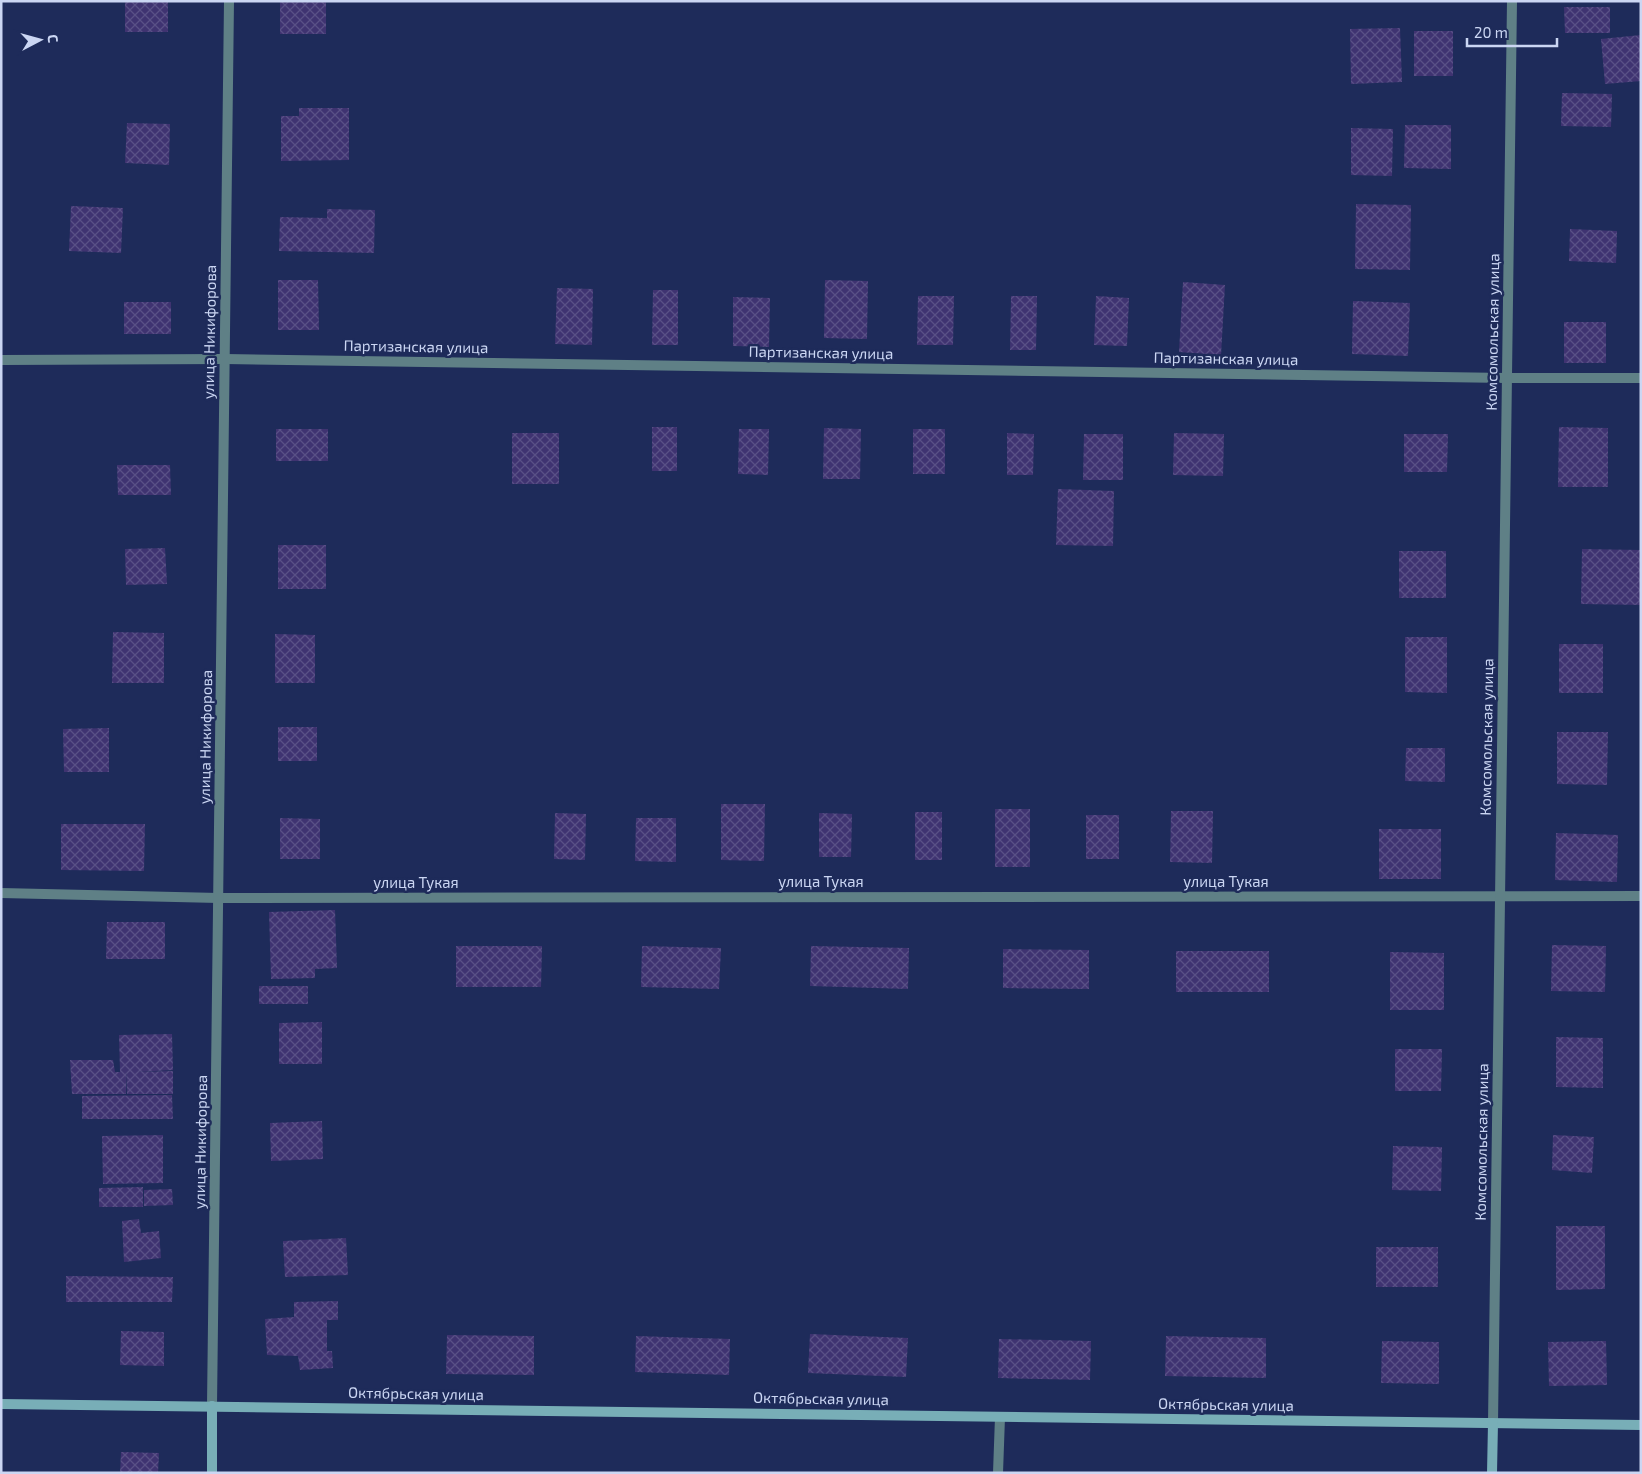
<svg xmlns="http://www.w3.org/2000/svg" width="1642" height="1474" font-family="'Exo 2',sans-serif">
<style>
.building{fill:url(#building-cross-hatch)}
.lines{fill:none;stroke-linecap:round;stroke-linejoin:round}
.lane{stroke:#5f8086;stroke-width:10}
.street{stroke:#5f8086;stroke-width:10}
.secondary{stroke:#78aeb7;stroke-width:10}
.labels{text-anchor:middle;stroke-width:5;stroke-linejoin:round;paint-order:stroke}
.street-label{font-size:15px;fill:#cbd6f3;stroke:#1e2b5a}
</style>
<defs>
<pattern id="building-cross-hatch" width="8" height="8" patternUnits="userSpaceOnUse" patternTransform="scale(1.25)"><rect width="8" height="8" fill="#3f3371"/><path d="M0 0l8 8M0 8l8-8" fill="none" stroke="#595086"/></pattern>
</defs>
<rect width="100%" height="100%" fill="#1e2b5a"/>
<g class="building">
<rect x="125" y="1" width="43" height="31"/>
<rect x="280" y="1" width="46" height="33"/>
<polygon points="1564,7 1610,7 1610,33 1565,33"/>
<polygon points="1400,28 1402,82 1351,84 1350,29"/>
<rect x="1414" y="31" width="39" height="45"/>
<polygon points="1641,35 1641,81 1605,84 1601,39"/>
<polygon points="1562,93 1612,94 1611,127 1561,126"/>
<polygon points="299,108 349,108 349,160 281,161 281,116 299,116"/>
<polygon points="127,123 170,124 169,165 125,163"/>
<polygon points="1405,125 1451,125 1451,169 1404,168"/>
<polygon points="1351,128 1393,129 1392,176 1351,175"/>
<polygon points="1356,204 1411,205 1410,270 1355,269"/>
<polygon points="71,206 123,208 121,253 69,251"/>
<polygon points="327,209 375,210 374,253 279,251 280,217 327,218"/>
<polygon points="1570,229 1617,231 1616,263 1569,261"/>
<polygon points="278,280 318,280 319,330 278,330"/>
<polygon points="825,280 868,281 867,339 824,338"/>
<polygon points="1183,282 1225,285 1221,355 1179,352"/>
<polygon points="557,288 593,289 592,345 555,344"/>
<polygon points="653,290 678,290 678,345 652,345"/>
<polygon points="918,296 954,296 953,345 917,345"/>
<polygon points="1011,296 1037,296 1036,350 1010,350"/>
<polygon points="1096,296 1129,298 1127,346 1094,345"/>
<polygon points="733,297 770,298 769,347 733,346"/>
<polygon points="1353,301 1410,303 1408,356 1352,354"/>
<rect x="124" y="302" width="47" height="32"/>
<rect x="1564" y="322" width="42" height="41"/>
<rect x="652" y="427" width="25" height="44"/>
<polygon points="1559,427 1608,428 1608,487 1558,487"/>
<polygon points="824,428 861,429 860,479 823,479"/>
<rect x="276" y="429" width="52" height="32"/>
<polygon points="739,429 769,429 768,475 738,474"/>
<rect x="913" y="429" width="32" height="45"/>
<rect x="512" y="433" width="47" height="51"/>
<polygon points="1007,433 1034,434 1033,475 1007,475"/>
<polygon points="1174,433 1224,434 1223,476 1173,475"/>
<polygon points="1084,434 1123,434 1123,480 1083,480"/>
<polygon points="1404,434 1448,434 1447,472 1404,472"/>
<polygon points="117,465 170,465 171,495 118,495"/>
<polygon points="1058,489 1114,491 1113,546 1056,545"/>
<rect x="278" y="545" width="48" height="44"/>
<polygon points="165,548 167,584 126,585 125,549"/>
<polygon points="1582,549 1641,550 1641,605 1581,604"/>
<rect x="1399" y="551" width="47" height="47"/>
<polygon points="113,632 164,633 164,683 112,683"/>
<polygon points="275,634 315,635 315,683 275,683"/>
<polygon points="1405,637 1447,637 1447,693 1405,692"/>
<rect x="1559" y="644" width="44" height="49"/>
<rect x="278" y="727" width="39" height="34"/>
<polygon points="109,728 109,772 64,772 63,729"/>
<polygon points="1557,732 1608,732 1607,785 1557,784"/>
<polygon points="1406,748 1445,748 1445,782 1405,781"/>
<polygon points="721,804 765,804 764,861 721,860"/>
<rect x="995" y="809" width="35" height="58"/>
<polygon points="1171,811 1213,811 1212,863 1170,862"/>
<rect x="915" y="812" width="27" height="48"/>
<polygon points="555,813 586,814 585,860 554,859"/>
<polygon points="819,813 852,814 851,857 819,857"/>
<rect x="1086" y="815" width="33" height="44"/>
<polygon points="280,818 320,819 320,859 280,859"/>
<polygon points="636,818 676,818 676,862 635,861"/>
<polygon points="61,824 145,824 144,871 61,870"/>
<rect x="1379" y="829" width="62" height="50"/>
<polygon points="1556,833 1618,835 1617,882 1555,880"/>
<polygon points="335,910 337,968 315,969 315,978 271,979 269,912"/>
<polygon points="107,922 165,922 165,959 106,959"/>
<polygon points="1552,945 1606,946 1605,992 1551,991"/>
<polygon points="456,946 542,946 541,987 456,987"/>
<polygon points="642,946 721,948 719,989 641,987"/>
<polygon points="811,946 909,948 908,989 810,986"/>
<polygon points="1003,949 1089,950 1089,989 1003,988"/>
<rect x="1176" y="951" width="93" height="41"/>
<polygon points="1390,952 1444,953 1444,1010 1390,1010"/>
<rect x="259" y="986" width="49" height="18"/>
<polygon points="322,1022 322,1064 279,1064 279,1023"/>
<polygon points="172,1034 173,1070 136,1072 173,1071 173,1094 127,1094 127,1071 126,1094 72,1094 70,1060 113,1060 115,1072 120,1072 119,1035"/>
<polygon points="1556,1037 1603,1038 1603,1088 1556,1087"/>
<polygon points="1395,1049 1442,1049 1441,1091 1395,1091"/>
<polygon points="172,1095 173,1119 82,1119 82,1096"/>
<polygon points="322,1121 323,1159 271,1161 270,1123"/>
<polygon points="163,1135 163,1183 103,1184 102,1136"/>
<polygon points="1553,1135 1594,1137 1592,1173 1552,1170"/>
<polygon points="1393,1146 1442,1147 1441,1191 1392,1190"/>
<polygon points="143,1187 143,1207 99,1207 99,1188"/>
<polygon points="172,1189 173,1205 144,1206 144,1190"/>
<polygon points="139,1219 141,1233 159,1231 161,1258 124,1262 122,1221"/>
<polygon points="1556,1226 1605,1226 1605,1289 1556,1290"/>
<polygon points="346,1238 348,1275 285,1277 283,1241"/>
<rect x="1376" y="1247" width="62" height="40"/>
<polygon points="66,1276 173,1277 172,1302 66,1302"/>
<polygon points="338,1301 338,1320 327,1320 327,1351 332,1351 333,1368 300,1370 298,1356 267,1355 265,1319 294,1317 294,1302"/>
<polygon points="121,1331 164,1332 164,1366 120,1365"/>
<polygon points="810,1334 908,1338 906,1377 808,1373"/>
<polygon points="447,1335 534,1336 534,1375 446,1374"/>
<polygon points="636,1336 730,1339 729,1375 635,1372"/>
<polygon points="1166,1336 1266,1338 1266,1378 1165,1376"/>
<polygon points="999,1339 1091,1341 1090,1380 998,1378"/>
<polygon points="1382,1341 1439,1342 1439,1384 1381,1383"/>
<polygon points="1606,1341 1607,1385 1549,1386 1548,1342"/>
<polygon points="121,1452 159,1453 158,1473 120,1473"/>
</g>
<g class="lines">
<polyline class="lane" points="998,1473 1000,1417"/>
<g class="street">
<polyline points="1,360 225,359 1507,378 1641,378"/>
<polyline points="1,893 219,898 1641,896"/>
<polyline points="212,1406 229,1"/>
<polyline points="1493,1423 1512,1"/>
</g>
<g class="secondary">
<polyline points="1,1404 1641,1425"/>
<polyline points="212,1473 212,1406"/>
<polyline points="1492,1473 1493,1423"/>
</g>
</g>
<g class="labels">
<g class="street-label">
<text transform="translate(210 332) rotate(-89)" y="5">улица Никифорова</text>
<text transform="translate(1493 332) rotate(-89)" y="5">Комсомольская улица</text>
<text transform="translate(416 347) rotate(1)" y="5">Партизанская улица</text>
<text transform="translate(821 353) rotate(1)" y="5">Партизанская улица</text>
<text transform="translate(1226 359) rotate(1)" y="5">Партизанская улица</text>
<text transform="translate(206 737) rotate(-89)" y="5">улица Никифорова</text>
<text transform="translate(1487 737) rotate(-89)" y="5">Комсомольская улица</text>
<text x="821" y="887">улица Тукая</text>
<text x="1226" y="887">улица Тукая</text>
<text x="416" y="888">улица Тукая</text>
<text transform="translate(201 1142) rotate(-89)" y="5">улица Никифорова</text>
<text transform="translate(1482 1142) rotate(-89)" y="5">Комсомольская улица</text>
<text transform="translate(416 1394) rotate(1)" y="5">Октябрьская улица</text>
<text transform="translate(821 1399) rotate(1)" y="5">Октябрьская улица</text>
<text transform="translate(1226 1405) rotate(1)" y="5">Октябрьская улица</text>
</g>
</g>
<rect width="1642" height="1474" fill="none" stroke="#cbd6f3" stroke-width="5"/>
<g transform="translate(40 40) rotate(84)" stroke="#1e2b5a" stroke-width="4" paint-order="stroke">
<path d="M0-4L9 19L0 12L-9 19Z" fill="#cbd6f3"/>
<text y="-8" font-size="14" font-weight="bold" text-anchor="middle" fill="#cbd6f3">С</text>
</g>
<path d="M1467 38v8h90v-8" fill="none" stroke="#cbd6f3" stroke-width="2.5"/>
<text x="1474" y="38" font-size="15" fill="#cbd6f3" stroke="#1e2b5a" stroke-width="4" paint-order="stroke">20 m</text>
</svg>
